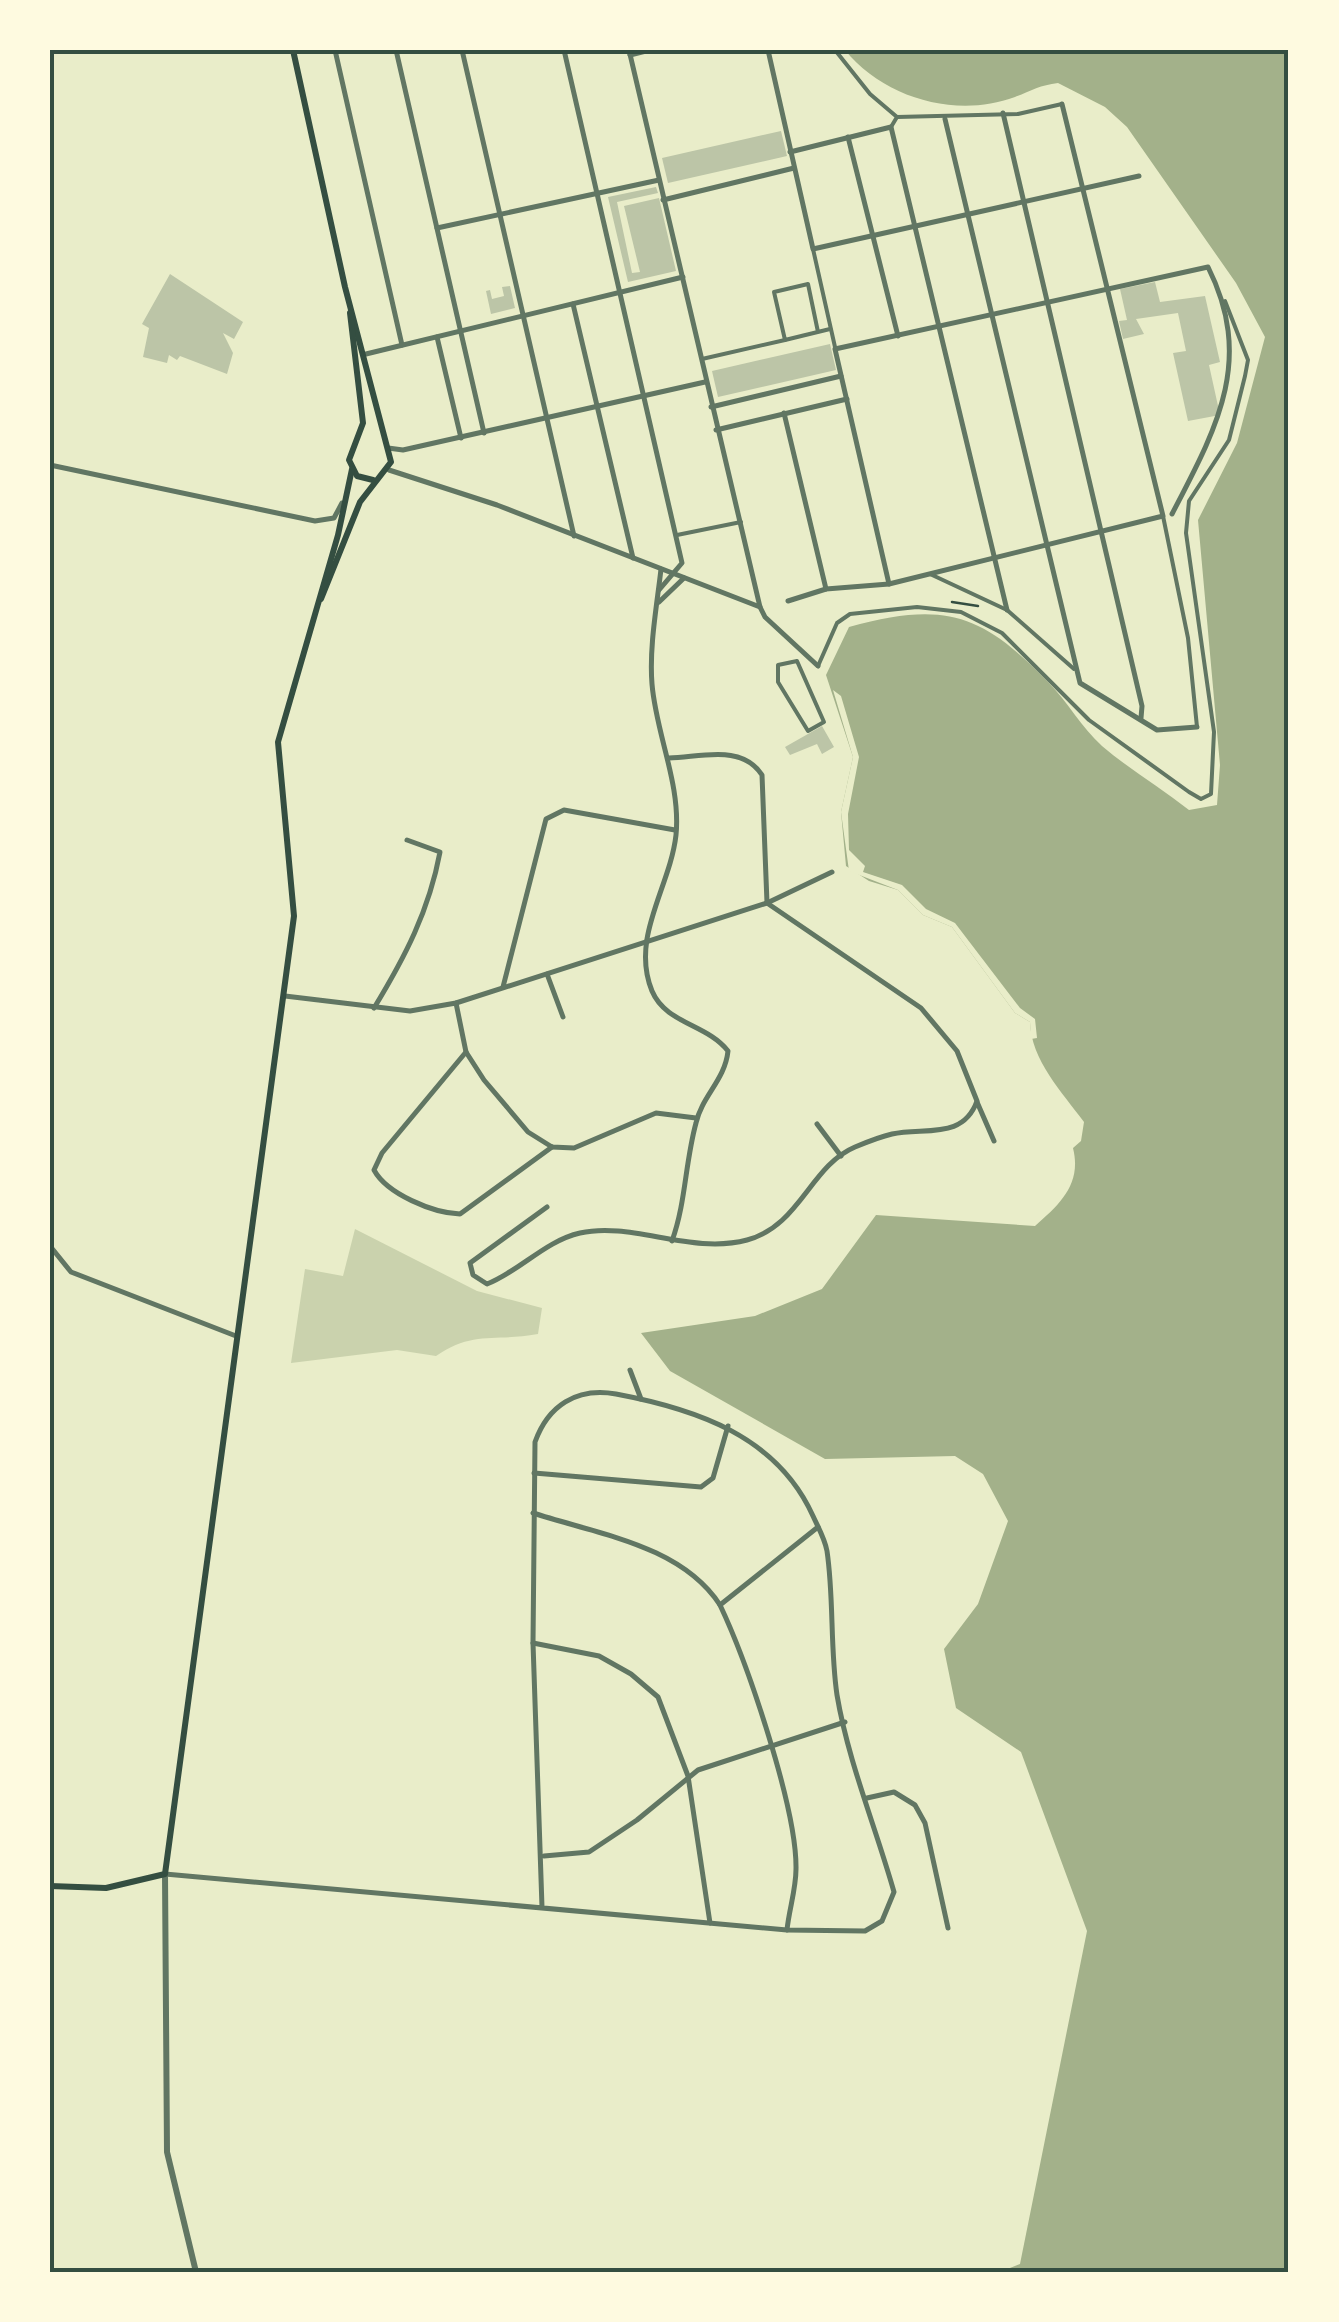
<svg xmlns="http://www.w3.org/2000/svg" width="1339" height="2322" font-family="'Times New Roman',serif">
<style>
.green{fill:#cad2ad}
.water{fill:#a3b18a}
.pier{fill:#e9edc9}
.building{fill:#bcc5a7}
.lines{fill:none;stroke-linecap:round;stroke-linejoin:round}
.path{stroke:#344e41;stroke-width:2.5}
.pedestrian{stroke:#617663;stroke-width:4}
.minor{stroke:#617663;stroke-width:5}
.tertiary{stroke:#617663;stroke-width:6}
.secondary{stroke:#344e41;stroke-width:6}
.neatline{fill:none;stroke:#344e41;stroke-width:4}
</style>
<rect width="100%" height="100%" fill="#e9edc9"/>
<path class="green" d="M355 1229 477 1291 542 1308 538 1334C496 1342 473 1330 436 1356L397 1350 291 1363 305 1269 343 1276Z"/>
<path class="water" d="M845 50H1289V2272H1000L1020 2264 1087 1931 1021 1752 956 1708 944 1649 978 1604 1008 1521 983 1474 955 1456 825 1459 670 1371 641 1333 755 1316 822 1289 876 1215 1035 1226C1060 1204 1082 1184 1073 1148L1081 1141 1084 1122C1062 1092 1031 1060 1030 1022L1015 1013 952 927 923 915 898 890 869 881 846 866 841 812 853 757 826 675 849 627C942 602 980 611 1048 682 1068 702 1081 727 1102 746 1129 769 1161 788 1189 810L1217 805 1220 765 1198 520 1237 443 1265 337 1236 283 1127 127 1105 107 1058 83C1040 85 1031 91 1015 97 956 119 884 98 845 50Z"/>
<polygon class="pier" points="833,690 841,696 859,757 848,814 849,850 865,866 863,872 902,885 926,909 955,923 1020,1008 1035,1019 1037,1038 1031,1039 1030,1022 1015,1013 952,927 923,915 898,890 849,871 841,812 853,757"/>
<g class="building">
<polygon points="781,131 787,156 668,183 662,158"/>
<polygon points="656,187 658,193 617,202 632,273 640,272 624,206 659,198 676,271 628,282 608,197"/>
<polygon points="170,274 243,322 234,339 223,333 233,353 227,374 180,356 177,360 169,355 167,363 143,357 149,328 142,324"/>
<polygon points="1155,282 1160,302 1205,296 1220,362 1209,365 1220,415 1188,421 1173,353 1186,351 1178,313 1136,319 1144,334 1123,339 1119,321 1127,320 1120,289"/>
<polygon points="510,286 515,308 491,314 486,291 490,290 492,299 504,296 502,287"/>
<polygon points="830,344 836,370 718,397 712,371"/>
<polygon points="822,726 834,747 822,754 817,744 790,755 785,747"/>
</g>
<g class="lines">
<polyline class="path" points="952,602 978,606"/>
<g class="pedestrian">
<polyline points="835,50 870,94 897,117 891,127"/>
<polyline points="897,117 1018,114 1062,104"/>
<polyline points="813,249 835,347"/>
<polyline points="818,332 808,284 774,292 785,340 830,329"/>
<polyline points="702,359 785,340"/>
<polyline points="1163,516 1188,638 1197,727"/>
<polyline points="677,535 741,522"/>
<polyline points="930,574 1007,610 1074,669"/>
<polygon points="797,661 824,722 808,731 778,682 778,665"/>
<polyline points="818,666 837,623 850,614 917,607 961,612 1002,633 1089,720 1189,792 1201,799 1211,794 1214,732 1186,533 1189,501 1229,440 1245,376 1248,360 1225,301"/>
</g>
<g class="minor">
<polyline points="335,50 402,345"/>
<polyline points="396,50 484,433"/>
<polyline points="462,50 574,536"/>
<polyline points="564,50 682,563 659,590"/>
<polyline points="629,50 760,607 765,617 818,666"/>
<polyline points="768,50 813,249 1139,176"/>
<polyline points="630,55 650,50"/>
<polyline points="1003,113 1142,706 1141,718"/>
<polyline points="945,119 1080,683 1157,730 1197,727"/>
<polyline points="848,137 898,336"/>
<polyline points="790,152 891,127 1007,610"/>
<polyline points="663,200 794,168"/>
<polyline points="437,228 659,180"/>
<polyline points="573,304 633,558"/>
<polyline points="437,337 461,438"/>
<polyline points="366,354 683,277"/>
<polyline points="711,407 841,376"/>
<polyline points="784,413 826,589"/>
<polyline points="716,430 847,399"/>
<polyline points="388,448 403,450 705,382"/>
<polyline points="50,465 315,521 334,518 342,503"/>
<polyline points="389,470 497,505 760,607"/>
<path d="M661 569C657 605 649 647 652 684 656 734 681 784 676 835 670 888 630 937 652 991 666 1024 707 1024 728 1051 725 1080 702 1096 696 1123 685 1163 686 1202 672 1241"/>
<path d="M889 584 835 349 1208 267C1255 361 1216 429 1172 514"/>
<polyline points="788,601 826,589 889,584 1163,516 1062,104"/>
<polyline points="659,602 684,578"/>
<polyline points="547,974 563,1017"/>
<polyline points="503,987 546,819 564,810 675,830"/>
<polyline points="285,996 410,1011 456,1003 767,903 832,872"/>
<polyline points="456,1003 466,1052 484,1080 528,1132 552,1147 574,1148 656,1113 696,1118"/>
<path d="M374 1008C405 957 429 911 440 852L407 840"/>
<path d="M466 1052 382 1153 374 1170C387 1194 433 1213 460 1214L552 1147"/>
<polyline points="977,1102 994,1141"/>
<polyline points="817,1124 841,1156"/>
<path d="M547 1207 470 1263 473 1275 487 1284C520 1271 545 1241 580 1233 631 1221 691 1255 747 1240 800 1226 810 1166 855 1147 867 1142 879 1137 892 1134 925 1127 963 1140 977 1101L957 1051 921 1008 767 903 762 775C742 744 702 757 669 758"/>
<polyline points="50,1246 71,1272 236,1336"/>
<polyline points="630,1370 641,1399"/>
<polyline points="534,1473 701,1487 713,1478 728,1426"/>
<path d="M533 1513C597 1534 681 1545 720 1605 747 1662 797 1808 796 1869 796 1889 789 1910 787 1930"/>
<polyline points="720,1605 818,1527"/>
<polyline points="533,1643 599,1656 631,1674 658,1697 688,1776 710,1923"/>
<polyline points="867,1798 894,1792 915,1805 925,1823 948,1928"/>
<polyline points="544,1856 589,1852 637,1820 698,1770 845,1722"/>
<path d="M165 1874 787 1930 865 1931 882 1921 894 1892C876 1828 848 1761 837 1695 830 1648 834 1598 827 1551 825 1539 818 1527 813 1516 777 1436 696 1409 616 1394 576 1387 548 1406 535 1442L533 1643 542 1907"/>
</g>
<polyline class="tertiary" points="165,1874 167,2152 196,2272"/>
<g class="secondary">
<polyline points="293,50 345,287 391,462 360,502 321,599"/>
<polyline points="350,313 363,423 349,460 357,476 373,480"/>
<polyline points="50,1886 106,1888 165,1874 294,916 278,742 338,535 352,469"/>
</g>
</g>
<rect width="1339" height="2322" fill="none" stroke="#fefae0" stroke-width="105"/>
<rect x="52" y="52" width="1234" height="2218" class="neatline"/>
</svg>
